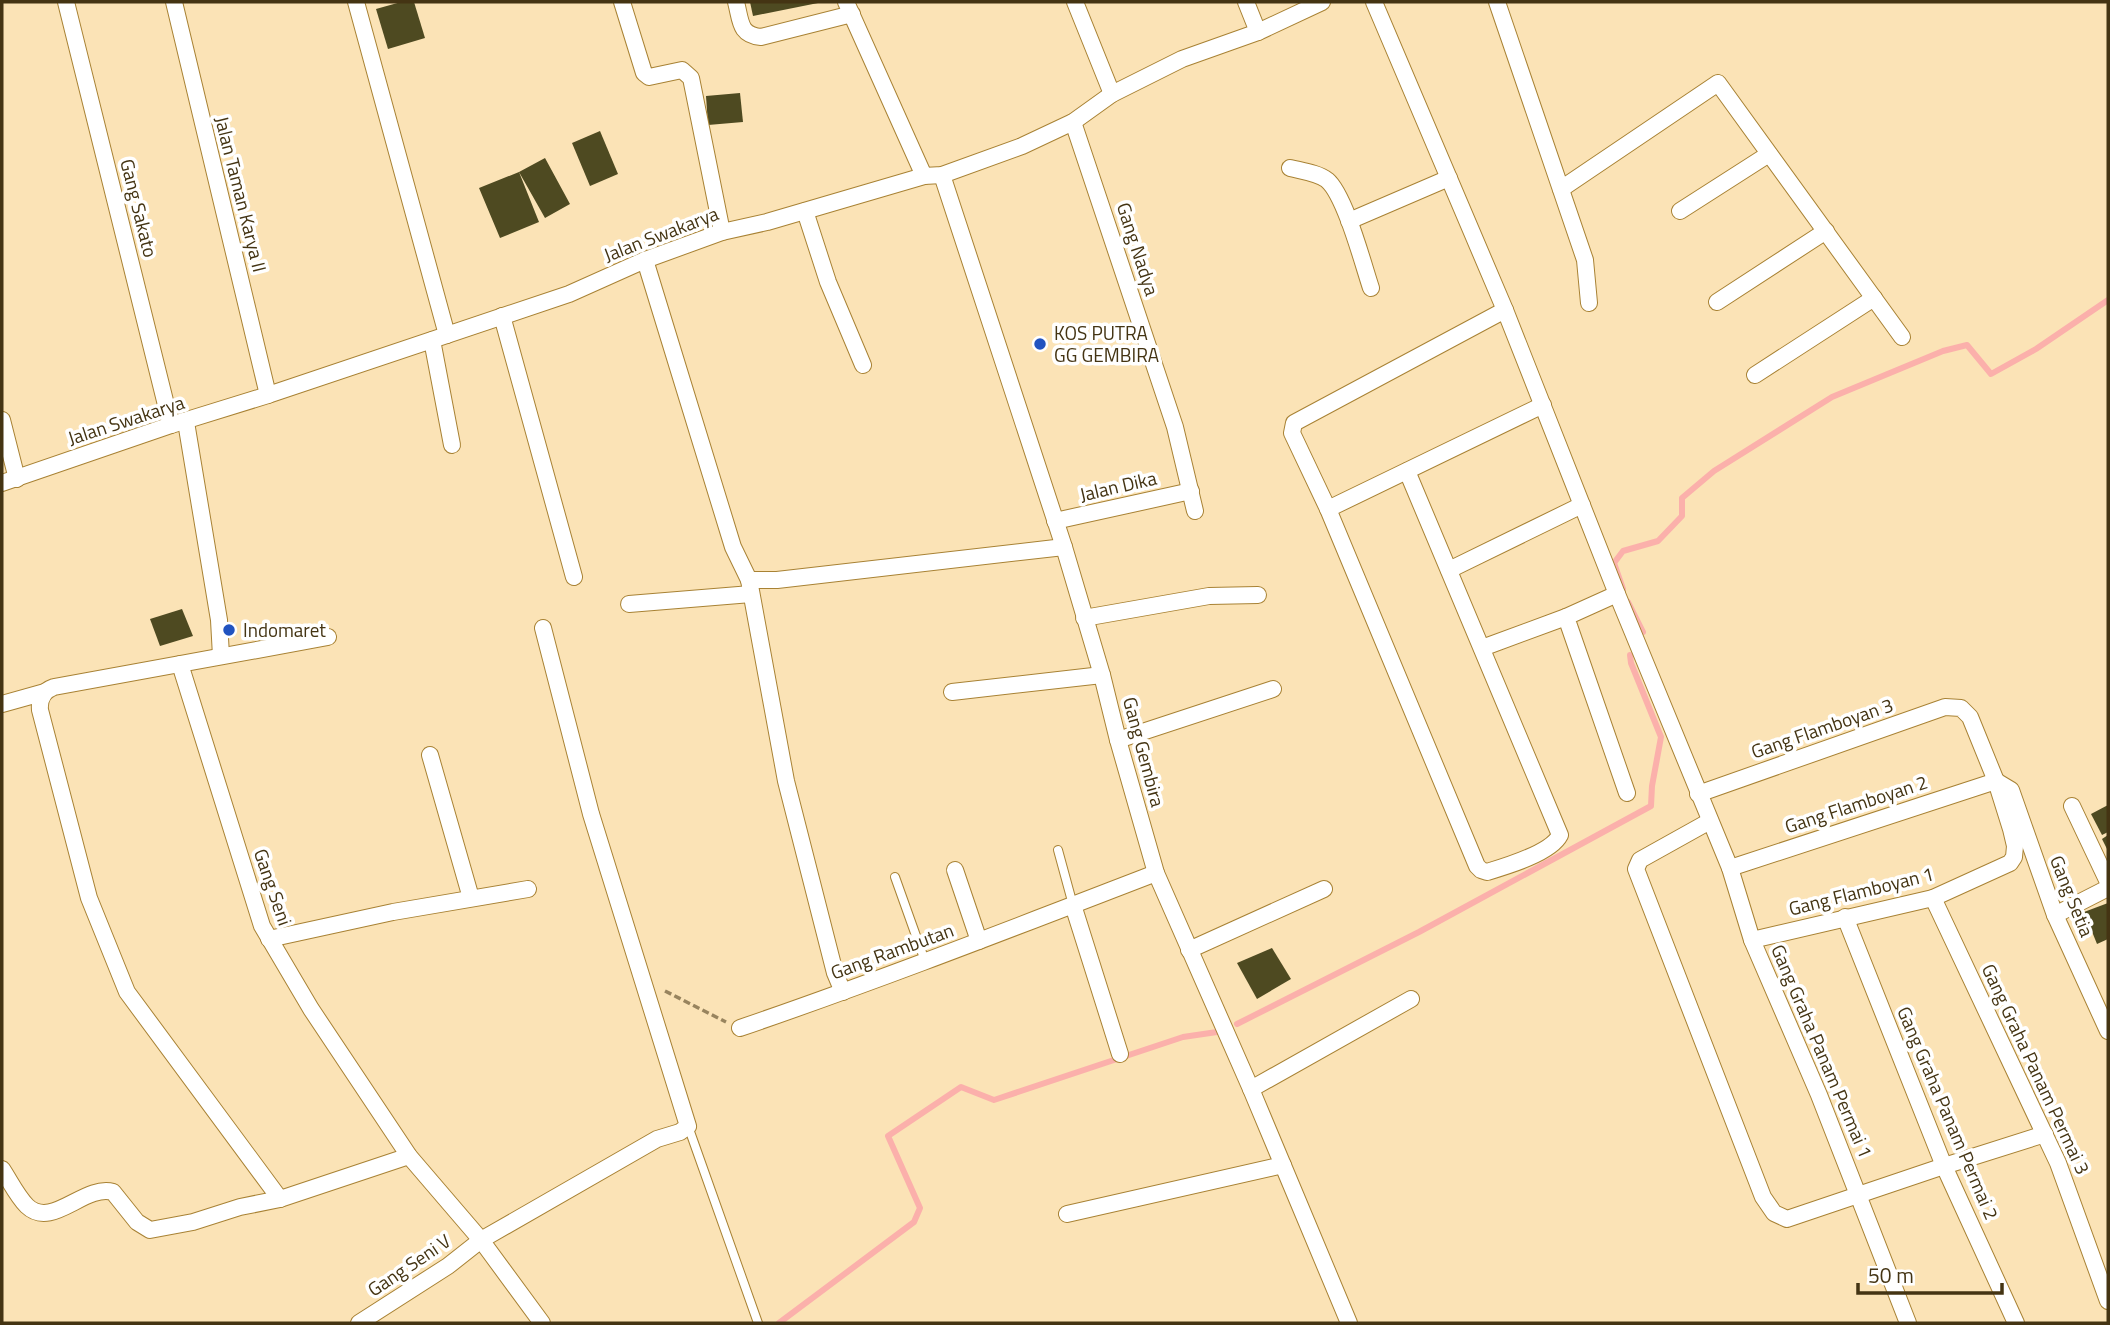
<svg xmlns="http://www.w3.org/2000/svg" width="2110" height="1325" font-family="'Titillium Web',sans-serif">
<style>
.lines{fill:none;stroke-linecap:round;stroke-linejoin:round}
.stream{stroke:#fbb0ab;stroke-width:6}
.building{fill:#4e4a21}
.service-casing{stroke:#a88234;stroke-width:10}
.minor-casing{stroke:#a88234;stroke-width:18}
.path{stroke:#98845e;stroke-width:3.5;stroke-dasharray:7 3.5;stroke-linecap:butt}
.service{stroke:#fff;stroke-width:8}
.minor{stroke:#fff;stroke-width:16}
.poi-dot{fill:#2153c0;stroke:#fff;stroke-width:2.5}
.labels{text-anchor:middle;stroke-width:7;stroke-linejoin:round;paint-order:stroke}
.street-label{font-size:19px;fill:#443413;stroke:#fff}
.poi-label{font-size:19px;fill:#443413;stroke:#fff;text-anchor:start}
</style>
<rect width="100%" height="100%" fill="#fbe3b6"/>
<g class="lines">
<g class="stream">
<polyline points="1623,589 1614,563 1623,551 1658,541 1682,516 1682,498 1714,471 1832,397 1943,351 1967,345 1991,374 2036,349 2108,300"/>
<polyline points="1628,602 1643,632"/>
<polyline points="1237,1024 1419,932 1651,806 1652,786 1661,737 1631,663 1630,655"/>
<polyline points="779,1323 914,1222 920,1208 888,1136 961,1087 994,1100 1183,1037 1217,1032"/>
</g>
</g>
<g class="building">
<polygon points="401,2 414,2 425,38 388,49 376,9"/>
<polygon points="750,2 817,2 818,3 753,16"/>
<polygon points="740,93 743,122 708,125 706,96"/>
<polygon points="600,131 618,174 590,186 572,143"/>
<polygon points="545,158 570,204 545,218 519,172 539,222 500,238 479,188 519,172"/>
<polygon points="182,609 193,636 160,646 150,619"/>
<polygon points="2108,805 2108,832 2102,835 2091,814"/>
<polygon points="2108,835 2108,851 2102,839"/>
<polygon points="2108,903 2108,939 2097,944 2084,912"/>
<polygon points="1272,948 1291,979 1257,999 1237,963"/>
</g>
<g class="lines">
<g class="service-casing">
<g id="service">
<polyline points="1058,850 1073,905"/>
<polyline points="895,877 925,961"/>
<polyline points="688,1126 758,1323"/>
</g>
</g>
<g class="minor-casing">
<g id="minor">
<polyline points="66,2 171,425"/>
<polyline points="174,2 268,395"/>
<polyline points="356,2 447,335"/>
<polyline points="622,2 644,73 649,77 682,70 691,78 722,232"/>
<path d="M736 2C741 21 739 35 761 37L852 14"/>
<polyline points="846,2 924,176"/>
<polyline points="1075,2 1112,94"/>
<polyline points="1246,2 1258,32"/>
<polyline points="1374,2 1505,310 1617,594 1730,868 1752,940 1819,1095 1908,1323"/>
<polyline points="1497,2 1585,260 1589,303"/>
<polyline points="1073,122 1175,427 1195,511"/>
<path d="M1290 168C1302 171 1318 173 1327 180 1345 195 1363 264 1371 288"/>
<polyline points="942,175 1064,547 1102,675 1118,740 1156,873 1251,1089 1349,1323"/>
<polyline points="1561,189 1718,83 1902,337"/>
<polyline points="805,211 828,282 863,365"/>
<polyline points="1680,211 1769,154"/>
<polyline points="1349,221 1449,178"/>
<polyline points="645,260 733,547 749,580 777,580 1064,547"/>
<polyline points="1717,302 1826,231"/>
<polyline points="502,316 574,577"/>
<polyline points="432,340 452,445"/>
<polyline points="1755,375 1874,298"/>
<polyline points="2,420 17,479"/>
<polyline points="186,422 219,620 221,656"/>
<path d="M1407 471 1560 835C1551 853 1507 866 1487 872L1481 870 1477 866 1328 509 1292 433 1294 423 1505 310"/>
<polyline points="2,483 171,425 268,395 569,294 645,260 722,232 767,222 924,176 942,175 1022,146 1073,122 1112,94 1182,59 1258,32 1322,2"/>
<polyline points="1328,509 1543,405"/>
<polyline points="1055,521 1191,491"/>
<polyline points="1449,570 1582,505"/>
<polyline points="749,580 786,781 835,973 843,992"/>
<polyline points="1617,594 1566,617 1627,793"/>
<polyline points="629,604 751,594"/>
<polyline points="1084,618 1209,596 1258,595"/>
<polyline points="328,637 180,664 262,926 311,1009 409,1156 481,1240 542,1323"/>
<polyline points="1482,648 1566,617"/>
<path d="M180 664 54 687C43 691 39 699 40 710L89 898 127 992 280 1199"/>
<polyline points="952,692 1102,675"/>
<polyline points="2,704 45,692"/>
<polyline points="1118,740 1273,689"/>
<polyline points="430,755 471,898"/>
<polyline points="1698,794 1945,707 1961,708 1970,717 1996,781 2011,829 2015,846 2014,857 2010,863 1933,898 1752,940"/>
<polyline points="2072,806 2108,882"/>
<polyline points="1710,821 1640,860 1636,869 1763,1197 1774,1213 1787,1219 1944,1166 2045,1134"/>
<polyline points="1730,868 1996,781 2011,790 2055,915 2108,1031"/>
<polyline points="955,870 979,941"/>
<polyline points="1933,898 2058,1163 2108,1301"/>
<polyline points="1073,905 1120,1054"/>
<polyline points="2055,915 2108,888"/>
<polyline points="1845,917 1944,1166 2016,1323"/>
<polyline points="269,939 393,912 528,889"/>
<polyline points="1189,950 1324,889"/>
<path d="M740 1028C880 980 1018 926 1156 873"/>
<polyline points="1251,1089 1411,999"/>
<path d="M2 1169C10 1181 17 1196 27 1206 52 1230 84 1184 113 1192L137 1222 150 1230 193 1222 240 1207 280 1199 409 1156"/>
<polyline points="1067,1214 1283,1165"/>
<polyline points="359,1323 448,1266 481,1240 657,1139 680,1132 688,1126 591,814 543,628"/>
</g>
</g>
<polyline class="path" points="665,991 726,1022"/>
<use href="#service" class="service"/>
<use href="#minor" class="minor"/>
</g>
<g class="poi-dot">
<circle cx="1040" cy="344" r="7"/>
<circle cx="229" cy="630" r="7"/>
</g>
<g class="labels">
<g class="street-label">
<text transform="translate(241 194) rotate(76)" y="7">Jalan Taman Karya II</text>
<text transform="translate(139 208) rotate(76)" y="7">Gang Sakato</text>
<text transform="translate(661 234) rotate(-21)" y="7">Jalan Swakarya</text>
<text transform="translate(1138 249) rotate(72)" y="7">Gang Nadya</text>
<text transform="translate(126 420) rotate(-18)" y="7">Jalan Swakarya</text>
<text transform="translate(1118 486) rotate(-13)" y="7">Jalan Dika</text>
<text transform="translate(1822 728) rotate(-19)" y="7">Gang Flamboyan 3</text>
<text transform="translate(1144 752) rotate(75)" y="7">Gang Gembira</text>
<text transform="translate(1856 804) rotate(-18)" y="7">Gang Flamboyan 2</text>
<text transform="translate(273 887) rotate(71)" y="7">Gang Seni</text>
<text transform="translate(1861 891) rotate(-14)" y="7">Gang Flamboyan 1</text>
<text transform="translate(2072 896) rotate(68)" y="7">Gang Setia</text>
<text transform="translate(892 951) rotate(-20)" y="7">Gang Rambutan</text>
<text transform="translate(1822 1051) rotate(67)" y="7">Gang Graha Panam Permai 1</text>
<text transform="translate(2036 1069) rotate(65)" y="7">Gang Graha Panam Permai 3</text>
<text transform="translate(1948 1113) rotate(67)" y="7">Gang Graha Panam Permai 2</text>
<text transform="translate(409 1265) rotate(-34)" y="7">Gang Seni V</text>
</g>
<g class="poi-label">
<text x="1054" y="340">KOS PUTRA<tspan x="1054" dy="22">GG GEMBIRA</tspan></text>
<text x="243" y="637">Indomaret</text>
</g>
</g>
<rect width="2110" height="1325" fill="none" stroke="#443413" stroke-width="7"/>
<path d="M1858 1283v10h144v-10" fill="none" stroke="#443413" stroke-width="3.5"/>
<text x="1868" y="1283" font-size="21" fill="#443413" stroke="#ffffff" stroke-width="5" paint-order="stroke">50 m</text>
</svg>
